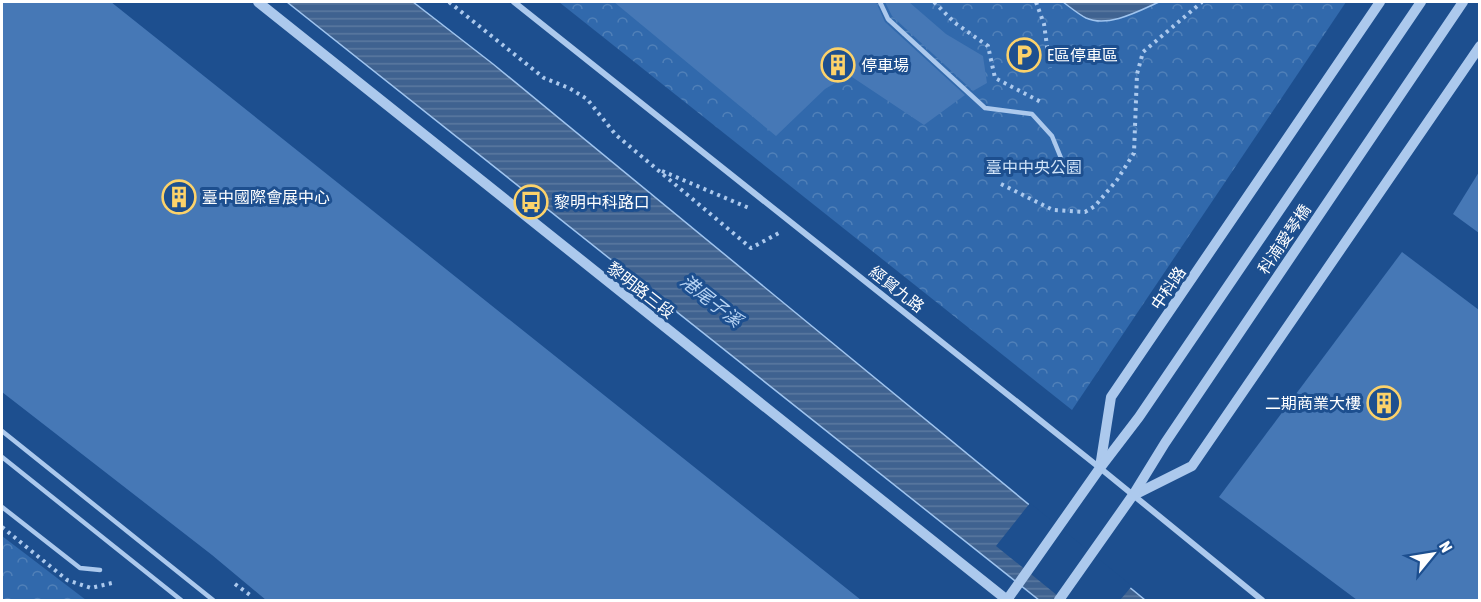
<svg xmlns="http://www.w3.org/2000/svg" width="1481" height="602" font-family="'Asap Condensed','Noto Sans TC',sans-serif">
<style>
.park{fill:url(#park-crowns)}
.water{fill:url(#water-rules);stroke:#9fc4ef;stroke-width:1.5}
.pier{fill:#1d4f8f}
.building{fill:#4678b6}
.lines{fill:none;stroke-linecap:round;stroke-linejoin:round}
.path{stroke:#acc9ed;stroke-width:4;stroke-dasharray:3 4.5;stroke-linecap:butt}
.service{stroke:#acc9ed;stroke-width:4.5}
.minor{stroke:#acc9ed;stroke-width:6}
.tertiary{stroke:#acc9ed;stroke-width:10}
.labels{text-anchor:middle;stroke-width:6;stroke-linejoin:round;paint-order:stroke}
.poi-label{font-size:16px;fill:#fff;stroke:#1d4f8f;text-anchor:start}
.park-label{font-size:16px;fill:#d1e4f9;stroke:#1d4f8f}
.street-label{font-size:16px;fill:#fff;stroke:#1d4f8f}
.water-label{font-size:18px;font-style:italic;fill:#b8d4f4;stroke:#1d4f8f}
</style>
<defs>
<pattern id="park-crowns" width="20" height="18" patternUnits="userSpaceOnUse" patternTransform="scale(1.5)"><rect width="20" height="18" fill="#3169ac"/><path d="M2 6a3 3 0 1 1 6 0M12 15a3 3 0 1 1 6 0" fill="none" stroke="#5080b8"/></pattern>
<pattern id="water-rules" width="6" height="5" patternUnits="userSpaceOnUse" patternTransform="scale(1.5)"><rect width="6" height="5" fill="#3f6290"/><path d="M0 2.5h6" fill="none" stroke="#5c7aa1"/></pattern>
</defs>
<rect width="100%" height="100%" fill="#1d4f8f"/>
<g class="park">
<polygon points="559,2 1346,2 1072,410"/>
<polygon points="2,536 86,600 2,600"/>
</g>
<g class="water">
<polygon points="287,2 413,2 493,64 1145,600 1039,600"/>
<path d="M1063 2H1159C1139 11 1108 28 1086 18 1078 14 1070 7 1063 2Z"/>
</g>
<polygon class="pier" points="1030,503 1132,586 1120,600 1063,600 996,546"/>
<g class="building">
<polygon points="2,2 111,2 861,600 266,600 212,555 2,392"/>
<polygon points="614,2 876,2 885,22 965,95 924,125 849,75 825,89 776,136"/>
<polygon points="885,2 909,2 946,34 983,56 987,83 973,91 892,16"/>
<polygon points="1479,172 1479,233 1453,214"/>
<polygon points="1402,252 1479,310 1479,600 1357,600 1219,497"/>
</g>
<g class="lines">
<g class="path">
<polyline points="449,2 544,78 569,88 587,99 616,135 751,248 779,233"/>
<polyline points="934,2 955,23 988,46 995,78 1041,102"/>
<polyline points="1036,2 1044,24 1050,68"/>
<polyline points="662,171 749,208"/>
<polyline points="1001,184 1053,210 1085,212 1095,206 1117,180 1134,153 1137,74 1143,52 1202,2"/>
<polyline points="2,527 67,580 91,588 116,582"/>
<polyline points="235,584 250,595 250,600"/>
</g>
<g class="service">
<polyline points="880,2 888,19 985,108 1032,114 1052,136 1061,158"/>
<polyline points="2,431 213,600"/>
<polyline points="2,457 181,600"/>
<polyline points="2,507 80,568 100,570"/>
</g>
<polyline class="minor" points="514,2 1100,468 1262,600"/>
<g class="tertiary">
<polyline points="258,2 1007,600"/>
<polyline points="1100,467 1111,397 1380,2"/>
<polyline points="1134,495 1192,466 1480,46"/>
<polyline points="1007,600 1100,468 1139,417 1421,2"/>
<polyline points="1059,600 1133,495 1165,443 1463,2"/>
</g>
</g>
<defs>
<g id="parking-ring" transform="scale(1.725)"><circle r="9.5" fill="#1d4f8f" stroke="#fcd26a" stroke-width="1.5"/><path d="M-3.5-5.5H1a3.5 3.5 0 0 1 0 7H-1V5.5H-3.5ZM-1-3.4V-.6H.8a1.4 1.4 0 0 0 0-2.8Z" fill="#fcd26a"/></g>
<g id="building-ring" transform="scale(1.725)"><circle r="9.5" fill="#1d4f8f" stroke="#fcd26a" stroke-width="1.5"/><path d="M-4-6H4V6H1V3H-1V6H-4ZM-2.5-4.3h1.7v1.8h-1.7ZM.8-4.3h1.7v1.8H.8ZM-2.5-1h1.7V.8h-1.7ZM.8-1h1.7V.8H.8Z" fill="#fcd26a"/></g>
<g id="bus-ring" transform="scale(1.725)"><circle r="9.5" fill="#1d4f8f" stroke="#fcd26a" stroke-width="1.5"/><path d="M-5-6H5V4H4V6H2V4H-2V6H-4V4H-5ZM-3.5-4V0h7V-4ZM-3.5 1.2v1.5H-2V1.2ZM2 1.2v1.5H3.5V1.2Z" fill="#fcd26a"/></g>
</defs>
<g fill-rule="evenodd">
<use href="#parking-ring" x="1024" y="55"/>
<use href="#building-ring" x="838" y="65"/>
<use href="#building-ring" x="179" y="197"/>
<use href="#bus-ring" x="531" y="202"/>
<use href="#building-ring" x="1384" y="403"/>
</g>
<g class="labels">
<g class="poi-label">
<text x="1047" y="61">E區停車區</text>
<text x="861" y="71">停車場</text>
<text x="202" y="203">臺中國際會展中心</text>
<text x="554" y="208">黎明中科路口</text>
<text x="1361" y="409" text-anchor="end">二期商業大樓</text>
</g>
<g class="park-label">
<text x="1034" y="173">臺中中央公園</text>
</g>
<g class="street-label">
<text transform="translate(1284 239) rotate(-56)" y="6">科湳愛琴橋</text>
<text transform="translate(1168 288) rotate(-56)" y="6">中科路</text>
<text transform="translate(897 289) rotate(38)" y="6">經貿九路</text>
<text transform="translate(641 290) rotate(38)" y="6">黎明路三段</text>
</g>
<g class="water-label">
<text transform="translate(711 301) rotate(38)" y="6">港尾子溪</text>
</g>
</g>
<rect width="1481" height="602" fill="none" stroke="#ffffff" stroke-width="6"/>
<g transform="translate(1433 554) rotate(60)" stroke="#1d4f8f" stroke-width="4.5" paint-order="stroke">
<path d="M0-4.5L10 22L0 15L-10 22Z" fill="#ffffff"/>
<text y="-9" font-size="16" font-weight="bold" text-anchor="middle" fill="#ffffff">N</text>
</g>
</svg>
